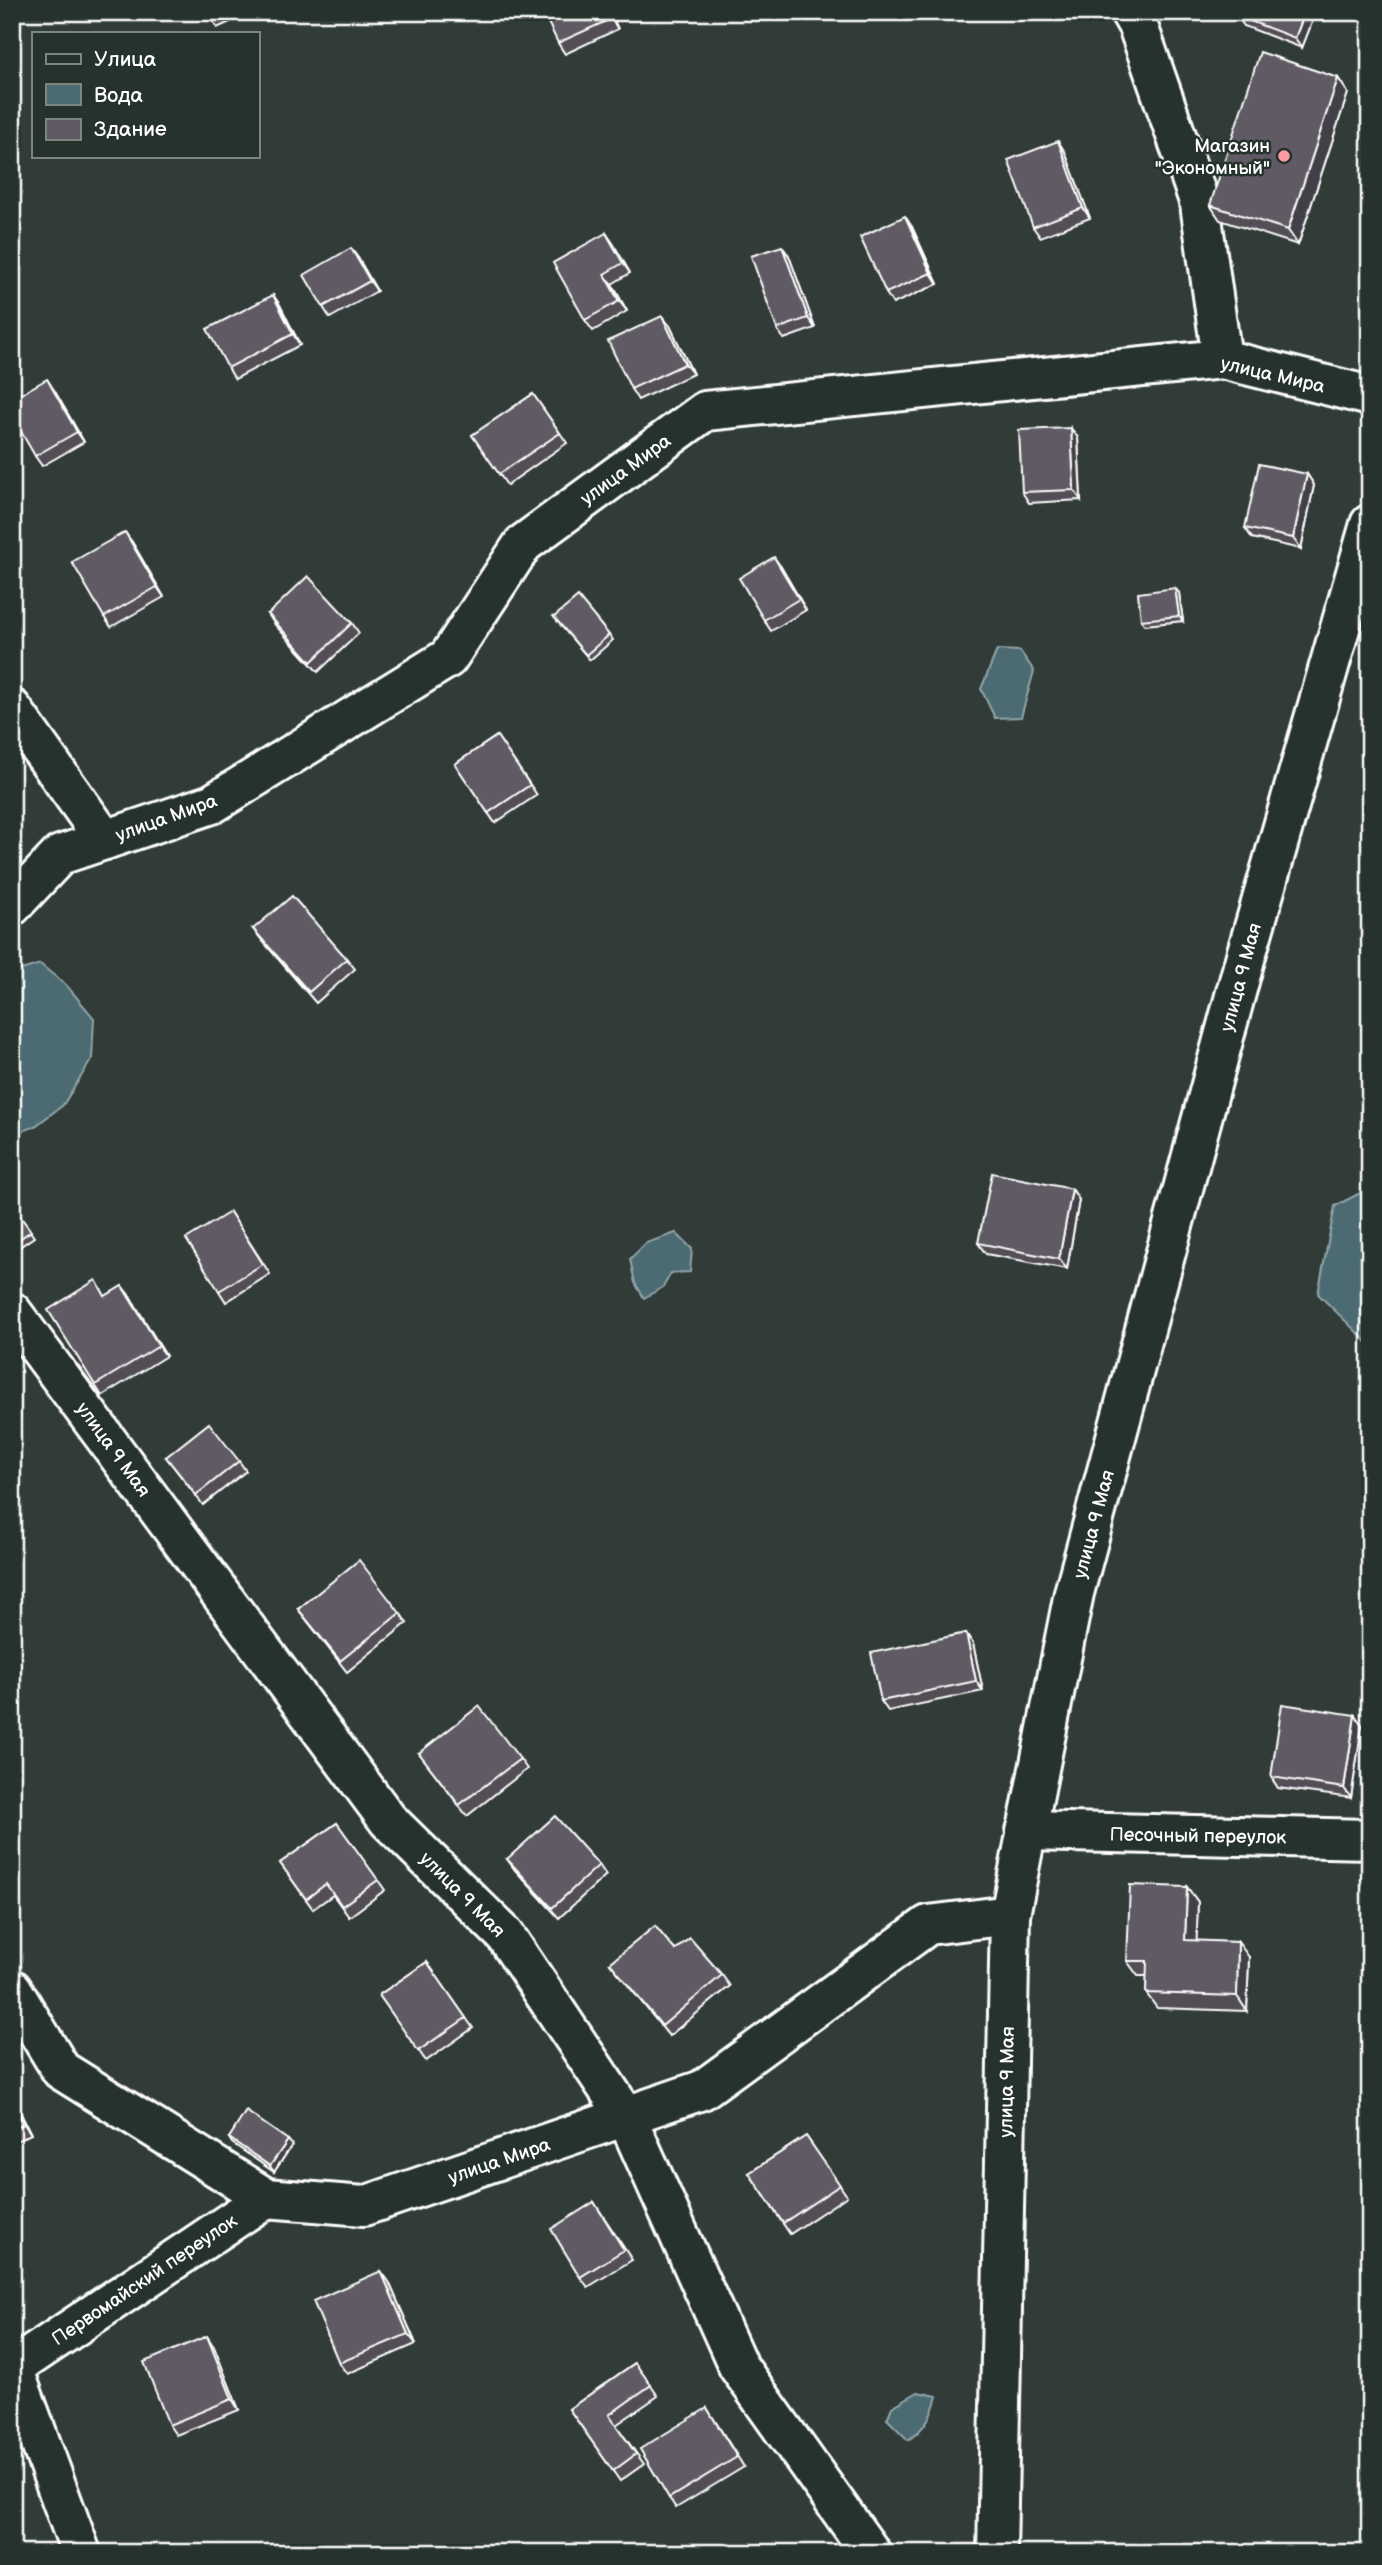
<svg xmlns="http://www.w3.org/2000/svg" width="1382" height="2565" font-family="'Balsamiq Sans',sans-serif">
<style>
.water{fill:#4b6a72;stroke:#93a6aa;stroke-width:2}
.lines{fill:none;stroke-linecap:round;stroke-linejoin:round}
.minor-casing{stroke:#fff;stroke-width:44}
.major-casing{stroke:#fff;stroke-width:44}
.minor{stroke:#26332d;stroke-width:38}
.major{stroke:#26332d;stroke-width:38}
.wall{fill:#524d56;stroke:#fff;stroke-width:2}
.shaded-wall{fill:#423f46;stroke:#fff;stroke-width:2}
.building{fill:#5f5a64;stroke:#fff;stroke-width:2}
.poi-dot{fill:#ff9aa2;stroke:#26332d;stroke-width:2.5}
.labels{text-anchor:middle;stroke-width:5;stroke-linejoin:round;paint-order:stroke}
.poi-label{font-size:19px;fill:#fff;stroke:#26332d;text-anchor:end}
.street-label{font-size:19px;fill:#fff;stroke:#26332d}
</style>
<rect width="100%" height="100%" fill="#313b38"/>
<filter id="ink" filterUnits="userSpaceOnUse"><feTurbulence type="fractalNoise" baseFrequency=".0143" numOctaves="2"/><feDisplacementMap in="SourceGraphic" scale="14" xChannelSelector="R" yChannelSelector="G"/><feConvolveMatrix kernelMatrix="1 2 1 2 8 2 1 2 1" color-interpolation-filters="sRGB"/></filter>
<g filter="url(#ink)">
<g class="water">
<polygon points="997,650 1020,651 1034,671 1021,717 995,718 981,689"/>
<polygon points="40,964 67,986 94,1018 92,1059 63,1105 34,1127 12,1134 12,973"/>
<polygon points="1370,1188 1370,1345 1318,1294 1335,1206"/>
<polygon points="676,1233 692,1249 690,1272 671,1273 663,1287 644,1298 635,1283 630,1259 646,1243"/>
<path d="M918 2392 937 2396C932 2415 925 2429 908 2440L887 2419 892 2407Z"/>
</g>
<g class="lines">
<g class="minor-casing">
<g id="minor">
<polyline points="1130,12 1138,26 1200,204 1222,359"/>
<polyline points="12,709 105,840"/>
<polyline points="12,906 60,855 212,804 448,658 523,544 705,411 1222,359 1370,396"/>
<polyline points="12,1312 388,1820 505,1935 626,2116 738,2366 871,2553"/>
<polyline points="1026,1831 1370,1839"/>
<polyline points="12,1989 61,2070 266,2198 364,2206 702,2090 928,1925 1010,1915"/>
<polyline points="81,2553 13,2368 266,2198"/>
</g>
</g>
<g class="major-casing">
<polyline id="major" points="997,2553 1010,1915 1074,1593 1245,959 1370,524"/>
</g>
<use href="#minor" class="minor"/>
<use href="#major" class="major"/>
</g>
<g class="wall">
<polygon points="208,12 252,12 217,28"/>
<polygon points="610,12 618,29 565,54 558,43"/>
<polygon points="1239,12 1316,12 1302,48 1244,26 1237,16"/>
<polygon points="1338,78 1348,93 1298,245 1220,220 1210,205"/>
<polygon points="1065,152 1090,218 1040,237 1033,227"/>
<polygon points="912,227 938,284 893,304 886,293"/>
<polygon points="606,233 630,273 612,284 627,311 593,331 585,320"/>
<polygon points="789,256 815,328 784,339 777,329"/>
<polygon points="358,258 377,291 330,318 323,307"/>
<polygon points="273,295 280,305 300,345 235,379 228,368"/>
<polygon points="670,326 693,374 638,400 631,389"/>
<polygon points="54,390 84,442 42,466 35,456"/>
<polygon points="533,394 567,443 507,485 472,435"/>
<polygon points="1078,438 1081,500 1029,503 1022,492"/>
<polygon points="1307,474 1314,485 1301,549 1252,538 1245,528"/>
<polygon points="132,542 164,597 111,627 104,617"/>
<polygon points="781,567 806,610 771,631 764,620"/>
<polygon points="1179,593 1183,621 1145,625 1141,620"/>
<polygon points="268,614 352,623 359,633 318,672 275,625"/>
<polygon points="554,617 609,635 613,640 590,660"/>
<polygon points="497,736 537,795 495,823 455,764"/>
<polygon points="253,929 347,959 355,969 316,1003 261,939"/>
<polygon points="1072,1189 1079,1200 1067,1269 986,1254 978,1243"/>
<polygon points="12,1205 34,1237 12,1252"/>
<polygon points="230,1212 270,1274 226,1302 219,1291"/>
<polygon points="122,1286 166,1356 102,1396 95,1385 106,1296"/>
<polygon points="166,1457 239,1461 246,1471 203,1505"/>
<polygon points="298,1609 400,1613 407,1623 347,1672"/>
<polygon points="966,1633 973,1644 983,1691 888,1711 881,1701"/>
<polygon points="1362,1725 1351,1798 1278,1788 1271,1777"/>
<polygon points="419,1753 520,1759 527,1769 467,1816"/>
<polygon points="337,1823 385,1890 349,1917 333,1895 313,1909 280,1863"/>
<polygon points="507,1859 599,1865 606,1875 559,1918 515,1870"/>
<polygon points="1187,1887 1198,1902 1196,1941 1249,1957 1247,2011 1157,2008 1146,1993 1147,1976 1138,1976 1127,1961"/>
<polygon points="675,1950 722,1975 730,1986 669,2036 610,1963"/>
<polygon points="427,1962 473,2028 426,2061 379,1995"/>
<polygon points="12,2096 31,2134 12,2143"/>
<polygon points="806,2136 847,2196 790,2234 749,2173"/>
<polygon points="229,2138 288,2140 292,2145 274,2172 232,2143"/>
<polygon points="594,2202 632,2260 588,2287 580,2277"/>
<polygon points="381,2271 389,2282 416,2344 347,2374 339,2363"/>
<polygon points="214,2347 239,2410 176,2435 169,2425"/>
<polygon points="635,2363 658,2396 616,2425 644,2464 620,2481 569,2409"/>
<polygon points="707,2408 744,2467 676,2508 669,2498"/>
</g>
<g class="shaded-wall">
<polygon points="608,12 610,12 618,29 611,19"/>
<polygon points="1305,12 1316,12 1302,48 1295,38"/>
<polygon points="1338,78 1348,93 1298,245 1288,230"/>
<polygon points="1058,141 1065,152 1090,218 1083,208"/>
<polygon points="905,216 912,227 938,284 931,273"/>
<polygon points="606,233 613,243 630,273 623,263"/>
<polygon points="782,246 789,256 815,328 808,318"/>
<polygon points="351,248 358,258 377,291 370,281"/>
<polygon points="604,274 612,284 627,311 619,301"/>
<polygon points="273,295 280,305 300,345 293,334"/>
<polygon points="662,316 670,326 693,374 685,364"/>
<polygon points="47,379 54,390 84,442 77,432"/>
<polygon points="1071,428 1078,438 1081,500 1074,490"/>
<polygon points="1307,474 1314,485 1301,549 1293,538"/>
<polygon points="125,532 132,542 164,597 157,587"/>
<polygon points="774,557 781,567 806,610 799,599"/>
<polygon points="1175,588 1179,593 1183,621 1179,616"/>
<polygon points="1072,1189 1079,1200 1067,1269 1059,1259"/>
<polygon points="122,1286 130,1296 166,1356 159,1346"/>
<polygon points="966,1633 973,1644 983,1691 976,1681"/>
<polygon points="1355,1715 1362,1725 1351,1798 1344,1788"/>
<polygon points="1187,1887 1198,1902 1196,1955 1185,1940"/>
<polygon points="1238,1942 1249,1957 1247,2011 1237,1996"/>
<polygon points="12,2096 31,2134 24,2124 12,2101"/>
<polygon points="288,2140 292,2145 274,2172 270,2166"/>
<polygon points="381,2271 389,2282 416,2344 408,2334"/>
<polygon points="207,2336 214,2347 239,2410 232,2399"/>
</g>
<g class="building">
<polygon points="208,12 223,12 210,18"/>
<polygon points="543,12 608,12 611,19 558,43"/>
<polygon points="1239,12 1305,12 1295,38 1237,16"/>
<polygon points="1260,52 1338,78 1288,230 1210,205"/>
<polygon points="1058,141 1083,208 1033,227 1008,160"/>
<polygon points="905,216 931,273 886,293 860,237"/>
<polygon points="606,233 623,263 604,274 619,301 585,320 553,263"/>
<polygon points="782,246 808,318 777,329 751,256"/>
<polygon points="351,248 370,281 323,307 304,275"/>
<polygon points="273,295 293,334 228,368 207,329"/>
<polygon points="662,316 685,364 631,389 608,341"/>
<polygon points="47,379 77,432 35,456 12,416 12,399"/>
<polygon points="533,394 560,433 499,474 472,435"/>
<polygon points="1071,428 1074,490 1022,492 1019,430"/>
<polygon points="1259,464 1307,474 1293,538 1245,528"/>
<polygon points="125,532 157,587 104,617 72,562"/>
<polygon points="774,557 799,599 764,620 739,578"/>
<polygon points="308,576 352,623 311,662 268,614"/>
<polygon points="1175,588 1179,616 1141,620 1138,593"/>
<polygon points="578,597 609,635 586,655 554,617"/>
<polygon points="497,736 530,785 488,813 455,764"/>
<polygon points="292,896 347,959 309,992 253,929"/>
<polygon points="992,1173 1072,1189 1059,1259 978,1243"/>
<polygon points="12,1205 31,1231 12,1244"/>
<polygon points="230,1212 263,1264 219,1291 186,1239"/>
<polygon points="96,1280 105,1296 122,1286 159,1346 95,1385 48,1310"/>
<polygon points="209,1423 239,1461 196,1495 166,1457"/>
<polygon points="359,1560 400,1613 340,1661 298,1609"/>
<polygon points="966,1633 976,1681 881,1701 871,1653"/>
<polygon points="1282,1704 1355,1715 1344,1788 1271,1777"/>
<polygon points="479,1706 520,1759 459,1805 419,1753"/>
<polygon points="555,1816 599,1865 552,1908 507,1859"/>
<polygon points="337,1823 378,1880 342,1906 326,1884 306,1899 280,1863"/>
<polygon points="1130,1885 1187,1887 1185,1940 1238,1942 1237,1996 1146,1993 1147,1961 1127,1961"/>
<polygon points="655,1926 675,1950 690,1938 722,1975 662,2026 610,1963"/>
<polygon points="427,1962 466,2018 418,2051 379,1995"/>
<polygon points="12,2101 24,2124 12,2129"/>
<polygon points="246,2111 288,2140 270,2166 229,2138"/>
<polygon points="806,2136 840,2185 783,2223 749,2173"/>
<polygon points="594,2202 624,2250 580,2277 551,2229"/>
<polygon points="381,2271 408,2334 339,2363 313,2301"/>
<polygon points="207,2336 232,2399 169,2425 144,2362"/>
<polygon points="635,2363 651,2385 609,2415 636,2454 613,2471 569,2409"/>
<polygon points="707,2408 737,2457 669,2498 640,2449"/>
</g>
</g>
<circle class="poi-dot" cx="1284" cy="156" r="7"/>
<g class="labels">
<g class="poi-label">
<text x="1270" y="152">Магазин<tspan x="1270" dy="22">"Экономный"</tspan></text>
</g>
<g class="street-label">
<text transform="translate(1273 374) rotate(13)" y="7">улица Мира</text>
<text transform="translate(625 469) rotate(-36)" y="7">улица Мира</text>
<text transform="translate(166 817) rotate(-20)" y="7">улица Мира</text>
<text transform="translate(1240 977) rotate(-75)" y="7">улица 9 Мая</text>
<text transform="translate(114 1449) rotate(54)" y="7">улица 9 Мая</text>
<text transform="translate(1093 1524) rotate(-75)" y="7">улица 9 Мая</text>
<text transform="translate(1198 1835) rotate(1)" y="7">Песочный переулок</text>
<text transform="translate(463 1894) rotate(45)" y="7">улица 9 Мая</text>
<text transform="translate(1006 2082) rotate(-89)" y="7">улица 9 Мая</text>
<text transform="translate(499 2160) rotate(-19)" y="7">улица Мира</text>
<text transform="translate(144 2279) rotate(-34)" y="7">Первомайский переулок</text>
</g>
</g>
<rect width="1382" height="2565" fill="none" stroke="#26332d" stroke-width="42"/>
<rect x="21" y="21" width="1340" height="2523" fill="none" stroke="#fff" stroke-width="2.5" filter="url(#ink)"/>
<rect x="32" y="32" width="228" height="126" fill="#26332d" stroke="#7d8581" stroke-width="2"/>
<rect x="46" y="54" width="35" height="10" fill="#26332d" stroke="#7d8581" stroke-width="2"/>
<text x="94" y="66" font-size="21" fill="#ffffff">Улица</text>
<rect x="46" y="84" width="35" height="21" fill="#4b6a72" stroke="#7d8581" stroke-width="2"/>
<text x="94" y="102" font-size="21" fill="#ffffff">Вода</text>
<rect x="46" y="119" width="35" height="21" fill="#5f5a64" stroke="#7d8581" stroke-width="2"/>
<text x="94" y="136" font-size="21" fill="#ffffff">Здание</text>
</svg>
